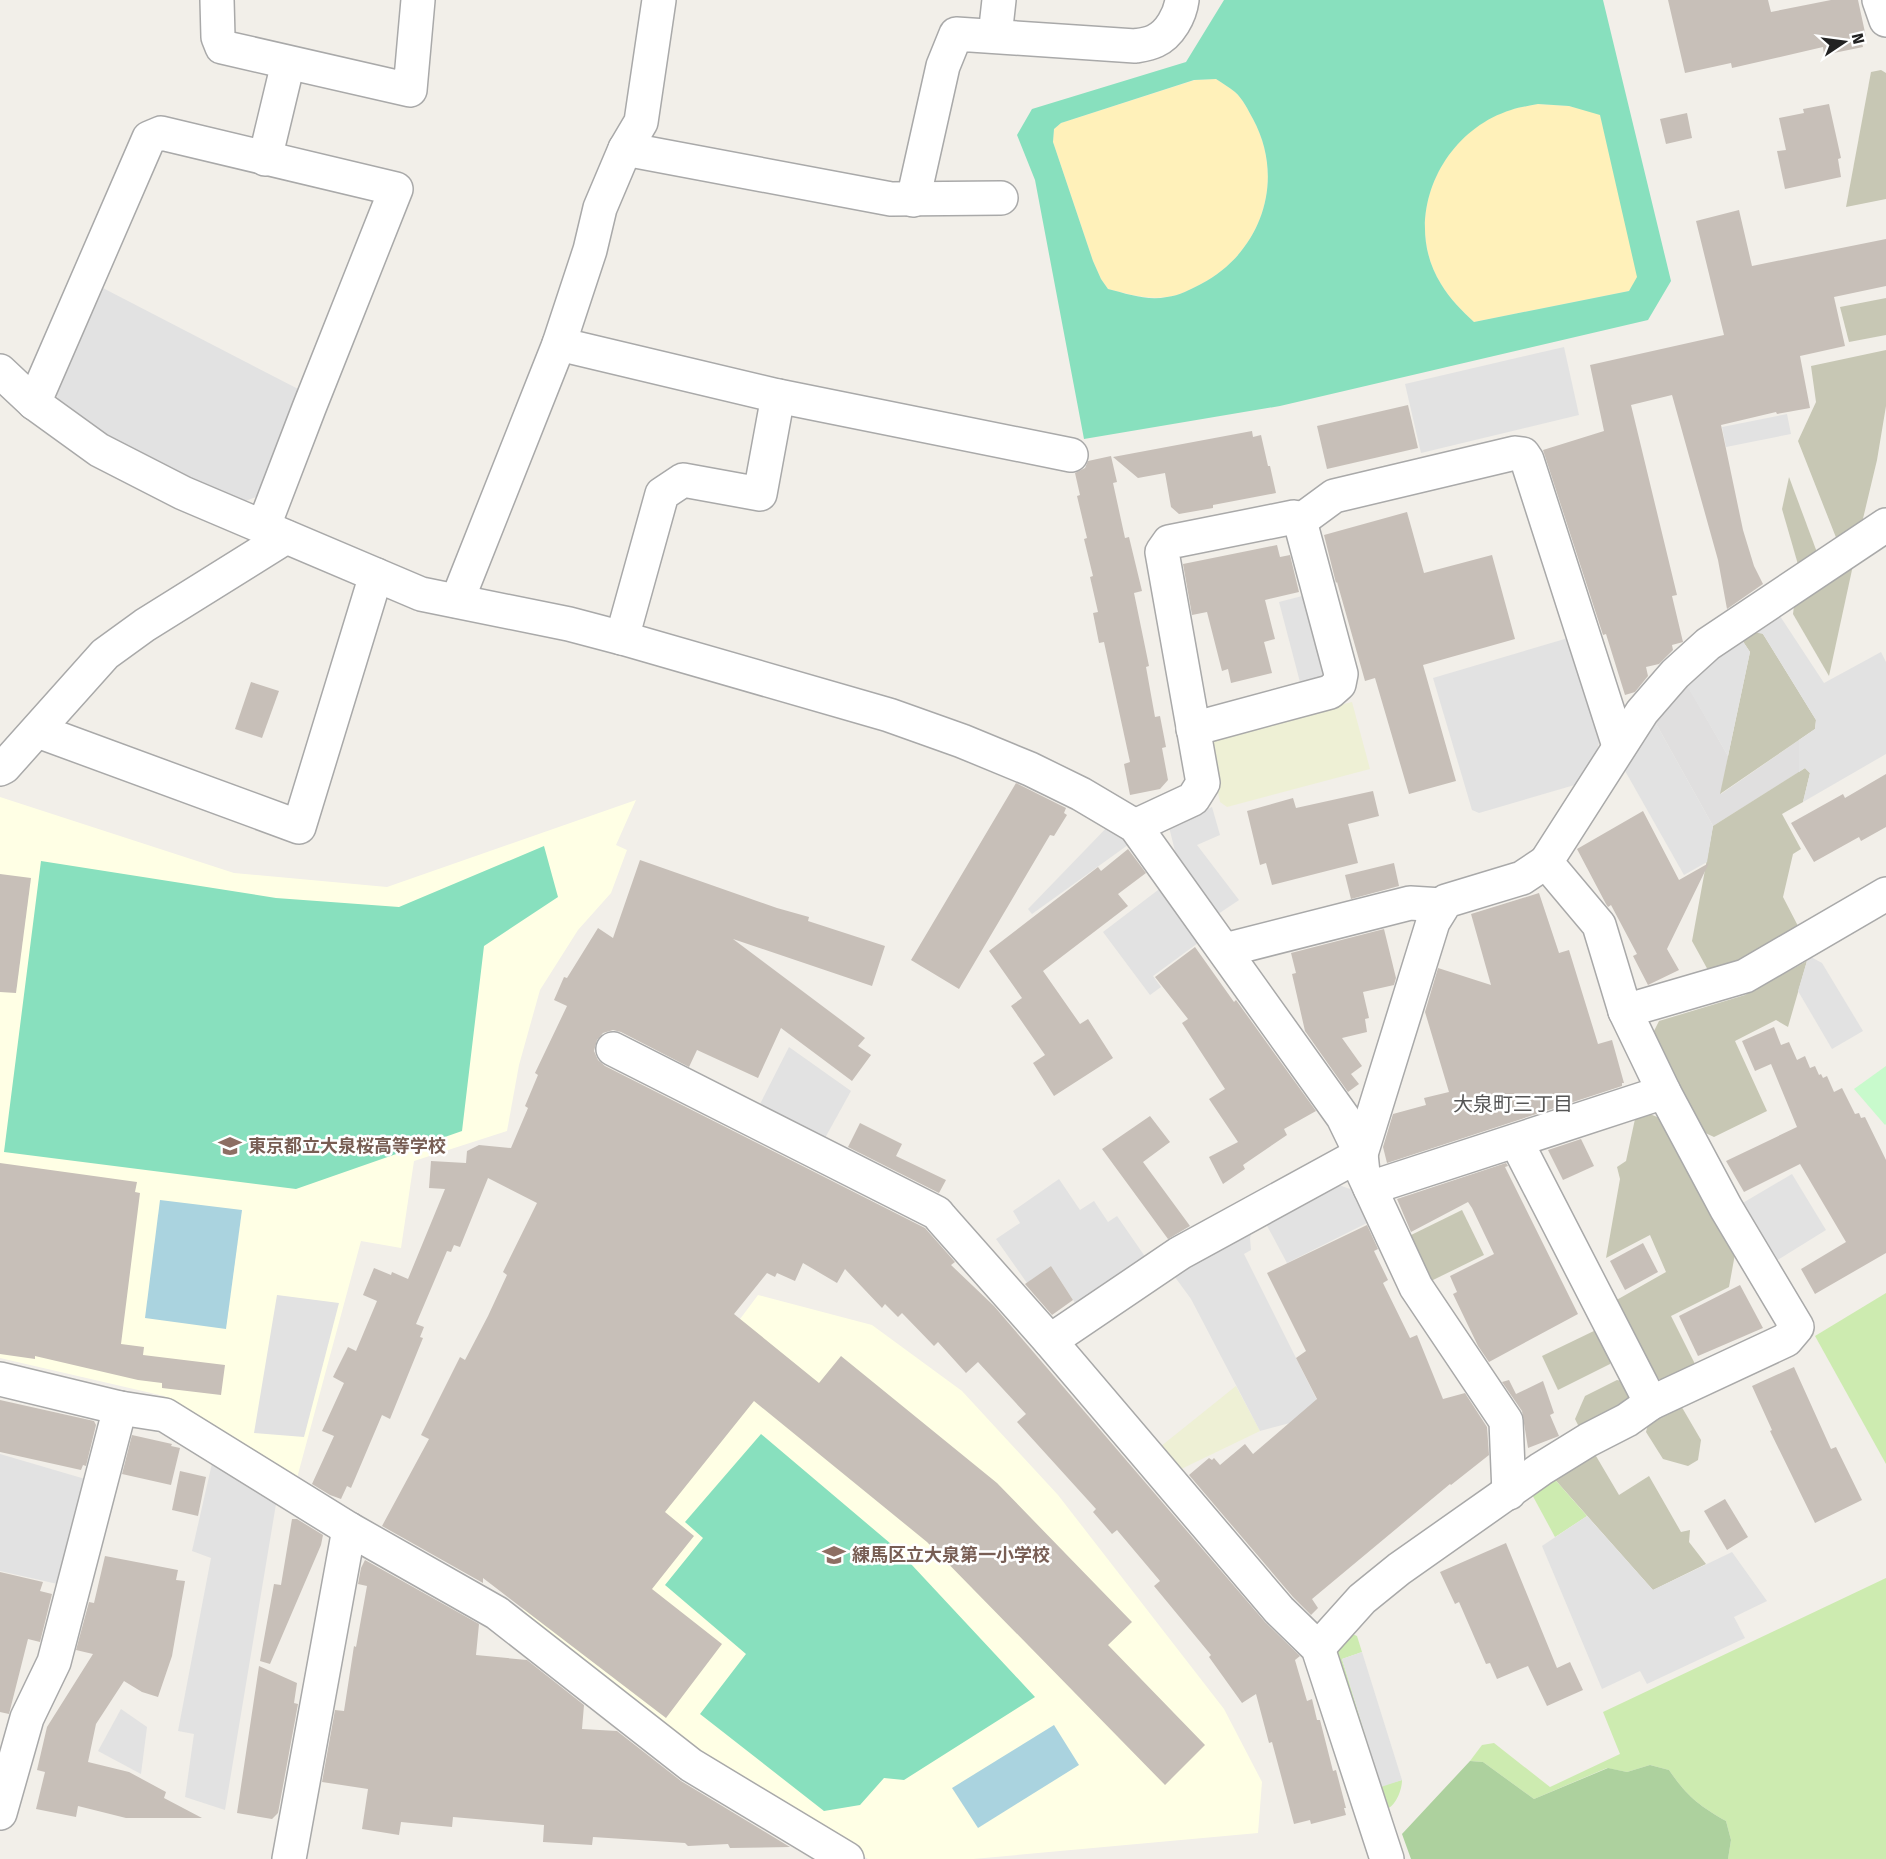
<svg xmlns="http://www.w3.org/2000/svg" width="1886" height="1859" font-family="'Fira Sans','Noto Sans JP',sans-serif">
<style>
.residential{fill:#e0dfdf}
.education{fill:#ffffe5}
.construction{fill:#c7c7b4}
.farmland{fill:#eef0d5}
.grass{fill:#cdebb0}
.forest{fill:#add19e}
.sand{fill:#fff1ba}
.park{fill:#c8facc}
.pitch{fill:#88e0be;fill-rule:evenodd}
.parking{fill:#e2e2e2}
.water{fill:#aad3df}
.building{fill:#c7bfb8}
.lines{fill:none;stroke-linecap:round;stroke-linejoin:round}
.minor-casing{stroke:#a9a9a9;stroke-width:36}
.minor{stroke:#fff;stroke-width:33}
.labels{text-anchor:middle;stroke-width:5;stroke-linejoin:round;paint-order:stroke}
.education-label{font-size:18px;font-weight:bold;fill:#785e54;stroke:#fff;text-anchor:start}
.neighbourhood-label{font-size:20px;fill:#555;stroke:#fff}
</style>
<rect width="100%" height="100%" fill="#f2efe9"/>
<polygon class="residential" points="1686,683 1728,756 1721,794 1799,740 1799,772 1713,826 1654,720"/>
<g class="education">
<polygon points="0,797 234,873 387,887 636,800 616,845 627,850 611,893 578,930 540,990 519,1065 507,1131 414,1161 401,1248 361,1241 297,1478 164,1396 0,1358"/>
<polygon points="758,1295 872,1325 962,1391 1058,1495 1224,1709 1262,1782 1258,1833 973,1859 868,1859 695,1751 520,1614"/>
</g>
<g class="construction">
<polygon points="1881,70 1886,73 1886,199 1846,207 1871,72"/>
<polygon points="1886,298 1886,335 1849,342 1840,307"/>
<polygon points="1886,350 1886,406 1877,460 1861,527 1837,540 1798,441 1816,402 1811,366"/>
<polygon points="1789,477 1818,555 1799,568 1782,509"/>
<polygon points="1855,556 1829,676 1793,614 1795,598"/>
<polygon points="1755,628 1763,634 1816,720 1815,729 1720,794 1750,652 1740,637"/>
<polygon points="1805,768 1810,773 1803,802 1782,814 1801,849 1793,854 1783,897 1798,926 1735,964 1709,972 1692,941 1713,826"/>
<polygon points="1807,961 1788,1027 1776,1020 1735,1041 1767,1111 1714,1137 1701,1131 1653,1033 1659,1021 1745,995"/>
<polygon points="1650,1114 1662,1119 1735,1254 1729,1287 1671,1316 1696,1366 1664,1381 1652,1376 1613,1302 1666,1272 1650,1235 1606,1258 1620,1179 1617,1167 1626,1161 1635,1119"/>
<polygon points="1462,1210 1484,1255 1429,1282 1407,1237"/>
<polygon points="1598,1329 1612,1354 1610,1364 1558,1390 1542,1356"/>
<polygon points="1617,1380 1626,1382 1631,1391 1627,1404 1579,1427 1575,1419 1585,1396"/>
<polygon points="1680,1404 1701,1440 1698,1460 1688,1466 1663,1459 1646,1432 1649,1420"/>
<polygon points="1585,1453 1596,1456 1619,1495 1649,1476 1681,1532 1690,1530 1689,1542 1706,1564 1653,1590 1551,1475"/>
</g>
<g class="farmland">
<polygon points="1352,702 1370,769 1227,807 1220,802 1209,749 1215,736"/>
<polygon points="1236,1386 1260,1431 1173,1473 1155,1451"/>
</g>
<g class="grass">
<polygon points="1886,1293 1886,1464 1815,1336"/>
<polygon points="1551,1475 1587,1516 1555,1537 1529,1489"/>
<path d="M1886 1578V1859H1728L1731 1840 1726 1821C1698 1805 1687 1796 1669 1770L1650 1765 1627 1772 1607 1768 1534 1799 1483 1762 1470 1761 1482 1745 1494 1743 1550 1787 1620 1754 1603 1712Z"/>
<path d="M1348 1632 1357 1636 1362 1652 1342 1659 1381 1786 1402 1780C1402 1790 1396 1805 1387 1809L1333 1654Z"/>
</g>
<path class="forest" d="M1470 1761 1483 1762 1534 1799 1608 1768 1627 1772 1650 1765 1669 1770C1687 1796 1698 1805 1726 1821L1731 1840 1728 1859H1411L1402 1834Z"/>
<g class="sand">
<path d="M1216 79C1222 83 1229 87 1235 92 1243 99 1248 110 1253 119 1286 180 1262 252 1201 284 1191 289 1179 296 1167 297 1147 300 1128 294 1108 289L1101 279 1093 261 1053 142 1054 129 1061 123 1195 80Z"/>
<path d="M1537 104 1569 106 1600 114 1638 277 1629 291 1474 322C1462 311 1450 299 1441 284 1401 220 1440 132 1510 110 1519 107 1529 106 1537 104Z"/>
</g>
<polygon class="park" points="1886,1066 1886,1124 1885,1125 1854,1089"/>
<g class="pitch">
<path d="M1224 0H1603L1671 281 1648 320 1280 406 1084 439 1035 180 1017 135 1032 109 1186 62ZM1216 79C1222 83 1229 87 1235 92 1243 99 1248 110 1253 119 1286 180 1262 252 1201 284 1191 289 1179 296 1167 297 1147 301 1128 294 1108 289L1101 279 1093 261 1053 142 1054 129 1061 123 1194 80ZM1538 104 1569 106 1600 115 1637 277 1629 291 1474 322C1462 311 1450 299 1441 284 1401 220 1440 132 1511 110 1519 107 1529 106 1538 104Z"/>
<polygon points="544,846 558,897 484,946 462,1131 296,1189 4,1152 41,861 276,898 399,907"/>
<polygon points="761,1434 897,1549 1035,1697 904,1780 884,1778 860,1805 824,1811 700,1714 746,1654 665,1585 703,1538 685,1522"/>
</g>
<g class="parking">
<polygon points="99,286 304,392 259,496 240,503 100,438 59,405 55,387"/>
<polygon points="1564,347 1579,415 1421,453 1405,384"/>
<polygon points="1787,414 1791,434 1726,447 1722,427"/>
<polygon points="1306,595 1326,670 1318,682 1301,686 1279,602"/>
<polygon points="1778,613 1824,683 1881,652 1886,662 1886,754 1803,802 1810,773 1805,768 1799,772 1799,740 1815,729 1816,720 1763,634 1754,632"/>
<polygon points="1740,637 1750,652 1728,756 1686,684"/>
<polygon points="1568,638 1600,738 1597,751 1578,784 1479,813 1472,810 1433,678"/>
<polygon points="1654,720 1713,826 1707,862 1684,875 1624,769"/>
<polygon points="1212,807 1220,835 1197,845 1239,900 1218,914 1172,857 1176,855 1169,827"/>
<polygon points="1115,819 1132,842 1032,914 1028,909"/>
<polygon points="1162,887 1202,940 1153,976 1161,987 1150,995 1103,932"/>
<polygon points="1811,957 1822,963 1863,1031 1832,1049 1798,991 1807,961"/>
<polygon points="789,1047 851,1091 825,1138 759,1106"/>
<polygon points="1792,1174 1826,1230 1776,1261 1741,1204"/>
<polygon points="1059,1179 1080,1210 1094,1201 1108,1222 1117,1216 1146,1258 1077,1306 1051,1266 1027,1283 996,1239 1020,1223 1013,1211"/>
<polygon points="1333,1183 1353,1190 1369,1222 1287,1263 1264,1220"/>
<polygon points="1254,1223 1250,1238 1251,1250 1244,1254 1324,1414 1260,1431 1191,1299 1172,1273"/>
<polygon points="277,1295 339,1303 304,1437 254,1433"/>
<polygon points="0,1454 92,1481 62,1585 0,1571"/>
<polygon points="213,1459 277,1498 225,1810 185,1797 194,1734 178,1731 211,1558 192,1551"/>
<polygon points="1587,1516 1653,1590 1732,1552 1767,1601 1734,1617 1745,1638 1647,1684 1640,1671 1602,1689 1542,1546"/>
<polygon points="1362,1652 1402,1780 1381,1787 1342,1659"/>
<polygon points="121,1709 147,1727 141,1774 98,1751"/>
</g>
<g class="water">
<polygon points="160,1200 242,1210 226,1329 145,1318"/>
<polygon points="1054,1725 1079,1765 978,1828 952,1788"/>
</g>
<g class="building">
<polygon points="1668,0 1768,0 1771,12 1831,0 1858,0 1866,37 1861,39 1863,47 1824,55 1823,47 1732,68 1731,63 1685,73"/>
<polygon points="1829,104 1841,158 1838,159 1841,177 1785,189 1777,151 1786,150 1779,118 1804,113 1803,109"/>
<polygon points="1687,113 1692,138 1666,144 1660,119"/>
<polygon points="1739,210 1752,266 1886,239 1886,286 1834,297 1845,346 1800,356 1810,408 1777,414 1776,412 1721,425 1743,530 1754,566 1763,584 1727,609 1718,560 1672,395 1631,405 1677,595 1672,596 1683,642 1672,645 1673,650 1659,664 1646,667 1648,676 1635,692 1625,695 1606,634 1603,635 1543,450 1604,431 1590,365 1724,335 1696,221"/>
<polygon points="1408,405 1418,448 1327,469 1317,426"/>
<polygon points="1252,431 1253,437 1261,435 1268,466 1270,466 1276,493 1213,505 1213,508 1179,514 1171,507 1165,473 1138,478 1113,457"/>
<polygon points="1111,456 1117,482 1113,483 1125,538 1129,537 1142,591 1134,593 1149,666 1146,667 1155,717 1160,716 1166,747 1162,748 1168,780 1160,789 1130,795 1124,764 1130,762 1104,642 1099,643 1093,613 1098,612 1090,577 1093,576 1084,539 1087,538 1077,496 1080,495 1075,473 1085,468 1088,461"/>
<polygon points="1407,512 1424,573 1492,555 1515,639 1423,665 1456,781 1409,794 1375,678 1365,681 1337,582 1336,583 1324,535"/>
<polygon points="1277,545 1280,557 1290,555 1299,592 1265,600 1275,639 1264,642 1272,673 1231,683 1228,669 1222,671 1207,612 1192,615 1183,564"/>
<polygon points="251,682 279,691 262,738 235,729"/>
<polygon points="1886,774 1886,827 1861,841 1859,837 1814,862 1791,823 1843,794 1845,798"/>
<polygon points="1016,783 1066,808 1064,813 1067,815 1054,836 1050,835 959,989 911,960"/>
<polygon points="1373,791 1379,816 1348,824 1358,863 1272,885 1266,863 1260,865 1247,811 1293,798 1296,808"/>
<polygon points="1643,811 1679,880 1709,863 1667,949 1679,970 1648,985 1633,956 1637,954 1611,905 1608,907 1606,904 1577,849"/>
<polygon points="1128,849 1146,873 1118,894 1128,906 1043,971 1080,1024 1088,1019 1113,1058 1054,1096 1033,1063 1045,1055 1011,1006 1022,998 989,951 1098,867 1101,871"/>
<polygon points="640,860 777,908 809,917 808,921 885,946 872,986 733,939 865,1038 858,1046 871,1055 852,1081 781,1028 758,1078 697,1050 689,1067 621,1032 613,1030 603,1033 597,1040 594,1051 598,1060 605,1066 925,1228 955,1262 951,1265 994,1306 1265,1622 1300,1656 1295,1660 1307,1701 1312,1699 1317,1720 1320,1720 1333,1771 1336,1770 1346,1808 1344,1808 1346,1815 1311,1824 1310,1820 1294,1824 1272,1742 1269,1743 1256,1694 1242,1703 1209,1657 1211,1655 1154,1586 1160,1581 1117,1530 1112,1534 1093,1512 1096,1509 1017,1422 1026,1414 978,1362 966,1373 938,1342 934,1346 902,1313 898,1317 885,1304 882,1308 845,1269 837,1283 803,1263 795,1281 777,1273 775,1277 767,1273 734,1314 819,1383 841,1356 997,1483 1132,1622 1108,1645 1205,1745 1165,1785 927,1542 754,1401 665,1512 694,1536 652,1589 722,1644 666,1718 483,1578 483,1583 382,1526 429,1439 421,1435 460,1357 465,1360 488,1316 507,1275 503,1272 537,1203 488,1178 460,1247 454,1245 451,1252 447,1251 416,1324 424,1327 420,1337 423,1338 390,1419 382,1415 351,1488 347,1486 341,1499 330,1495 312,1484 334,1436 322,1431 344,1383 333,1377 348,1347 356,1351 377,1301 363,1295 374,1268 391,1275 392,1272 408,1279 445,1189 429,1188 431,1161 466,1163 467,1151 479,1145 511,1148 528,1108 525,1106 538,1075 535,1073 567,1006 554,1000 564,977 567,978 598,928 613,938"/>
<polygon points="1394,863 1399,886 1351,899 1345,875"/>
<polygon points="0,874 31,878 16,993 0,992"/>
<polygon points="1539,893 1559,953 1569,950 1598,1044 1612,1040 1624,1083 1622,1083 1622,1086 1387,1163 1383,1147 1393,1114 1426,1105 1424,1098 1449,1092 1425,1012 1438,968 1491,985 1471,914"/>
<polygon points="1384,929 1396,978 1394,985 1363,992 1369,1018 1365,1019 1367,1032 1342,1038 1362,1066 1351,1074 1359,1084 1348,1092 1305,1031 1292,974 1296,973 1291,953"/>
<polygon points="1195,947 1234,1002 1236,1000 1316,1111 1284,1129 1287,1135 1243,1165 1245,1169 1223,1184 1209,1157 1238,1142 1209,1099 1225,1089 1182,1023 1188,1019 1155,977"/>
<polygon points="1774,1027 1781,1045 1789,1042 1797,1060 1805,1056 1810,1068 1815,1066 1819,1075 1821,1074 1823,1078 1827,1076 1834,1092 1842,1088 1855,1114 1859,1113 1861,1118 1865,1117 1886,1160 1886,1253 1815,1294 1801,1269 1846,1242 1800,1164 1744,1192 1726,1161 1797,1127 1771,1064 1755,1071 1742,1041"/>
<polygon points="1150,1116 1170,1142 1143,1162 1190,1226 1168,1239 1102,1149"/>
<polygon points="860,1123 902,1144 896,1156 946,1180 939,1193 848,1147"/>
<polygon points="1581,1139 1594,1166 1563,1180 1548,1150"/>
<polygon points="0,1163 137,1182 135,1192 140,1193 121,1344 144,1347 143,1355 225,1365 221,1395 162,1388 162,1383 138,1380 35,1356 35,1359 0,1354"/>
<polygon points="1506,1163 1508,1166 1505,1167 1578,1314 1489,1362 1478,1346 1453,1294 1457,1292 1450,1276 1494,1254 1472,1208 1468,1202 1411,1232 1397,1199"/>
<polygon points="1367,1225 1378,1249 1374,1251 1388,1280 1383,1283 1410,1338 1417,1335 1443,1399 1465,1393 1487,1427 1489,1455 1451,1485 1450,1484 1312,1599 1318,1608 1311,1615 1293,1597 1189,1475 1209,1458 1212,1460 1214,1458 1220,1465 1245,1444 1253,1454 1317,1399 1296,1358 1306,1351 1267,1273"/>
<polygon points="1643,1243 1658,1272 1625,1290 1610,1261"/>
<polygon points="1051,1266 1073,1300 1052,1315 1025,1284"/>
<polygon points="1740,1285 1763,1328 1698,1356 1679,1316"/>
<polygon points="1794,1367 1831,1449 1836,1447 1862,1500 1815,1523 1770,1431 1772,1430 1752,1386"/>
<polygon points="1509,1380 1516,1394 1543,1381 1554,1413 1550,1415 1559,1436 1528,1448 1522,1411 1502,1382"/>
<polygon points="0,1400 94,1421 96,1425 86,1466 83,1465 81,1470 0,1452"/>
<polygon points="132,1435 172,1444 171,1446 180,1448 171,1485 122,1474"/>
<polygon points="180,1471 206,1477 198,1516 172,1510"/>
<polygon points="1725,1499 1748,1537 1727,1550 1704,1511"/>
<polygon points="292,1519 297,1519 323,1535 321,1545 270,1664 260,1661 274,1584 281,1585"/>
<polygon points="1506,1543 1557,1668 1570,1662 1583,1690 1547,1706 1528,1666 1497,1679 1490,1663 1486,1664 1459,1602 1455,1604 1440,1572"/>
<polygon points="105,1556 178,1570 176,1580 185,1581 172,1656 158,1697 142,1692 124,1681 96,1724 88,1762 129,1772 166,1792 164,1798 202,1818 126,1818 78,1806 76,1817 36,1809 45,1772 37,1770 47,1727 93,1654 76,1650 89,1602 94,1603"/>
<polygon points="365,1560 479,1624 476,1655 527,1660 584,1705 582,1729 617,1731 681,1781 790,1847 730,1848 728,1844 688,1846 685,1843 593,1837 592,1845 543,1842 544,1825 453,1817 452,1827 401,1822 399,1835 362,1829 368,1789 322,1782 335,1710 344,1711 354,1646 356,1647 367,1586 358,1584 361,1568"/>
<polygon points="0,1572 43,1582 40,1591 52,1594 40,1642 28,1639 9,1714 0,1712"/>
<polygon points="259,1666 297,1683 294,1703 298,1704 278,1813 272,1819 237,1813"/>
</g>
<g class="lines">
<g class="minor-casing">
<g id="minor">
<polyline points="217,0 218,37 222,47 410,90 418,0"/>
<polyline points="1879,0 1886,20"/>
<polyline points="995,36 999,0"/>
<polyline points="625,149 891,199 1001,198"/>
<polyline points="265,159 288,63"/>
<path d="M913 200 943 66 956 34 1135 46C1141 45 1149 44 1155 41 1170 34 1180 15 1182 0"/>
<polyline points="559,344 778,396 1071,455"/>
<polyline points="0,371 34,403 99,450 183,493 421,594 569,624 622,638 889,715 962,741 1030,769 1081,794 1135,826 1343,1117 1361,1154 1363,1173 1416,1287 1506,1421 1509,1493"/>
<polyline points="34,403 149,138 161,133 396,189 309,408 263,528"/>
<polyline points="1300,521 1334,496 1515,453 1523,454 1527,460 1619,746"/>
<polyline points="457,601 559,344 590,250 600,208 625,149 641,122 659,0"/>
<polyline points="622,638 662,494 683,480 760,494 778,396"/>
<polyline points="1193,729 1330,692 1339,684 1341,674 1300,521"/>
<polyline points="38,731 299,827 376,575"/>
<polyline points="0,769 4,767 105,654 145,625 286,537"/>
<polyline points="1135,826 1193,799 1203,783 1162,552 1169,542 1294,517 1300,521"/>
<polyline points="1225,950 1410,903 1442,905"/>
<polyline points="1625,1011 1599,925 1546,862 1642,712 1675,674 1708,644 1886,525"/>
<polyline points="613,1049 937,1213 941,1218 1050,1341 1279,1610 1318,1648 1387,1859"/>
<polyline points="1516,1141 1651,1403"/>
<polyline points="1370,1188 1664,1092"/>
<polyline points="1050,1341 1180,1253 1361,1154 1433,922 1446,901 1522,878 1546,862"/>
<polyline points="0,1379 120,1408 165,1415 349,1529 497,1613 691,1765 847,1859"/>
<polyline points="1318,1648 1362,1599 1399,1569 1541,1469 1588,1440 1627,1420 1651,1403 1786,1340 1797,1327 1726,1208 1664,1092 1625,1011 1745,976 1886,894"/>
<polyline points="0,1813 27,1718 54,1662 120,1408"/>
<polyline points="289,1859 349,1529"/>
</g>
</g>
<use href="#minor" class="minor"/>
</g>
<defs>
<g id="school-bare" transform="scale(1.8)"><path d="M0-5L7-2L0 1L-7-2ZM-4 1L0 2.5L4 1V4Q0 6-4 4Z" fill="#8d6e63" stroke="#fff" stroke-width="2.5" paint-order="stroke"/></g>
</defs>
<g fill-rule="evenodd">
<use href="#school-bare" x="230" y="1146"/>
<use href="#school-bare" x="834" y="1555"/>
</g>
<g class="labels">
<g class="education-label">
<text x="248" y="1152">東京都立大泉桜高等学校</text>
<text x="852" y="1561">練馬区立大泉第一小学校</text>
</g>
<g class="neighbourhood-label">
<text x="1513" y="1111">大泉町三丁目</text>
</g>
</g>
<g transform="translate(1844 42) rotate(77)" stroke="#ffffff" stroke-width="4.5" paint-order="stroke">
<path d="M0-4.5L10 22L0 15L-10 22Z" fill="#222222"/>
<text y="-9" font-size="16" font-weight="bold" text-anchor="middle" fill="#222222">N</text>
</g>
</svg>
